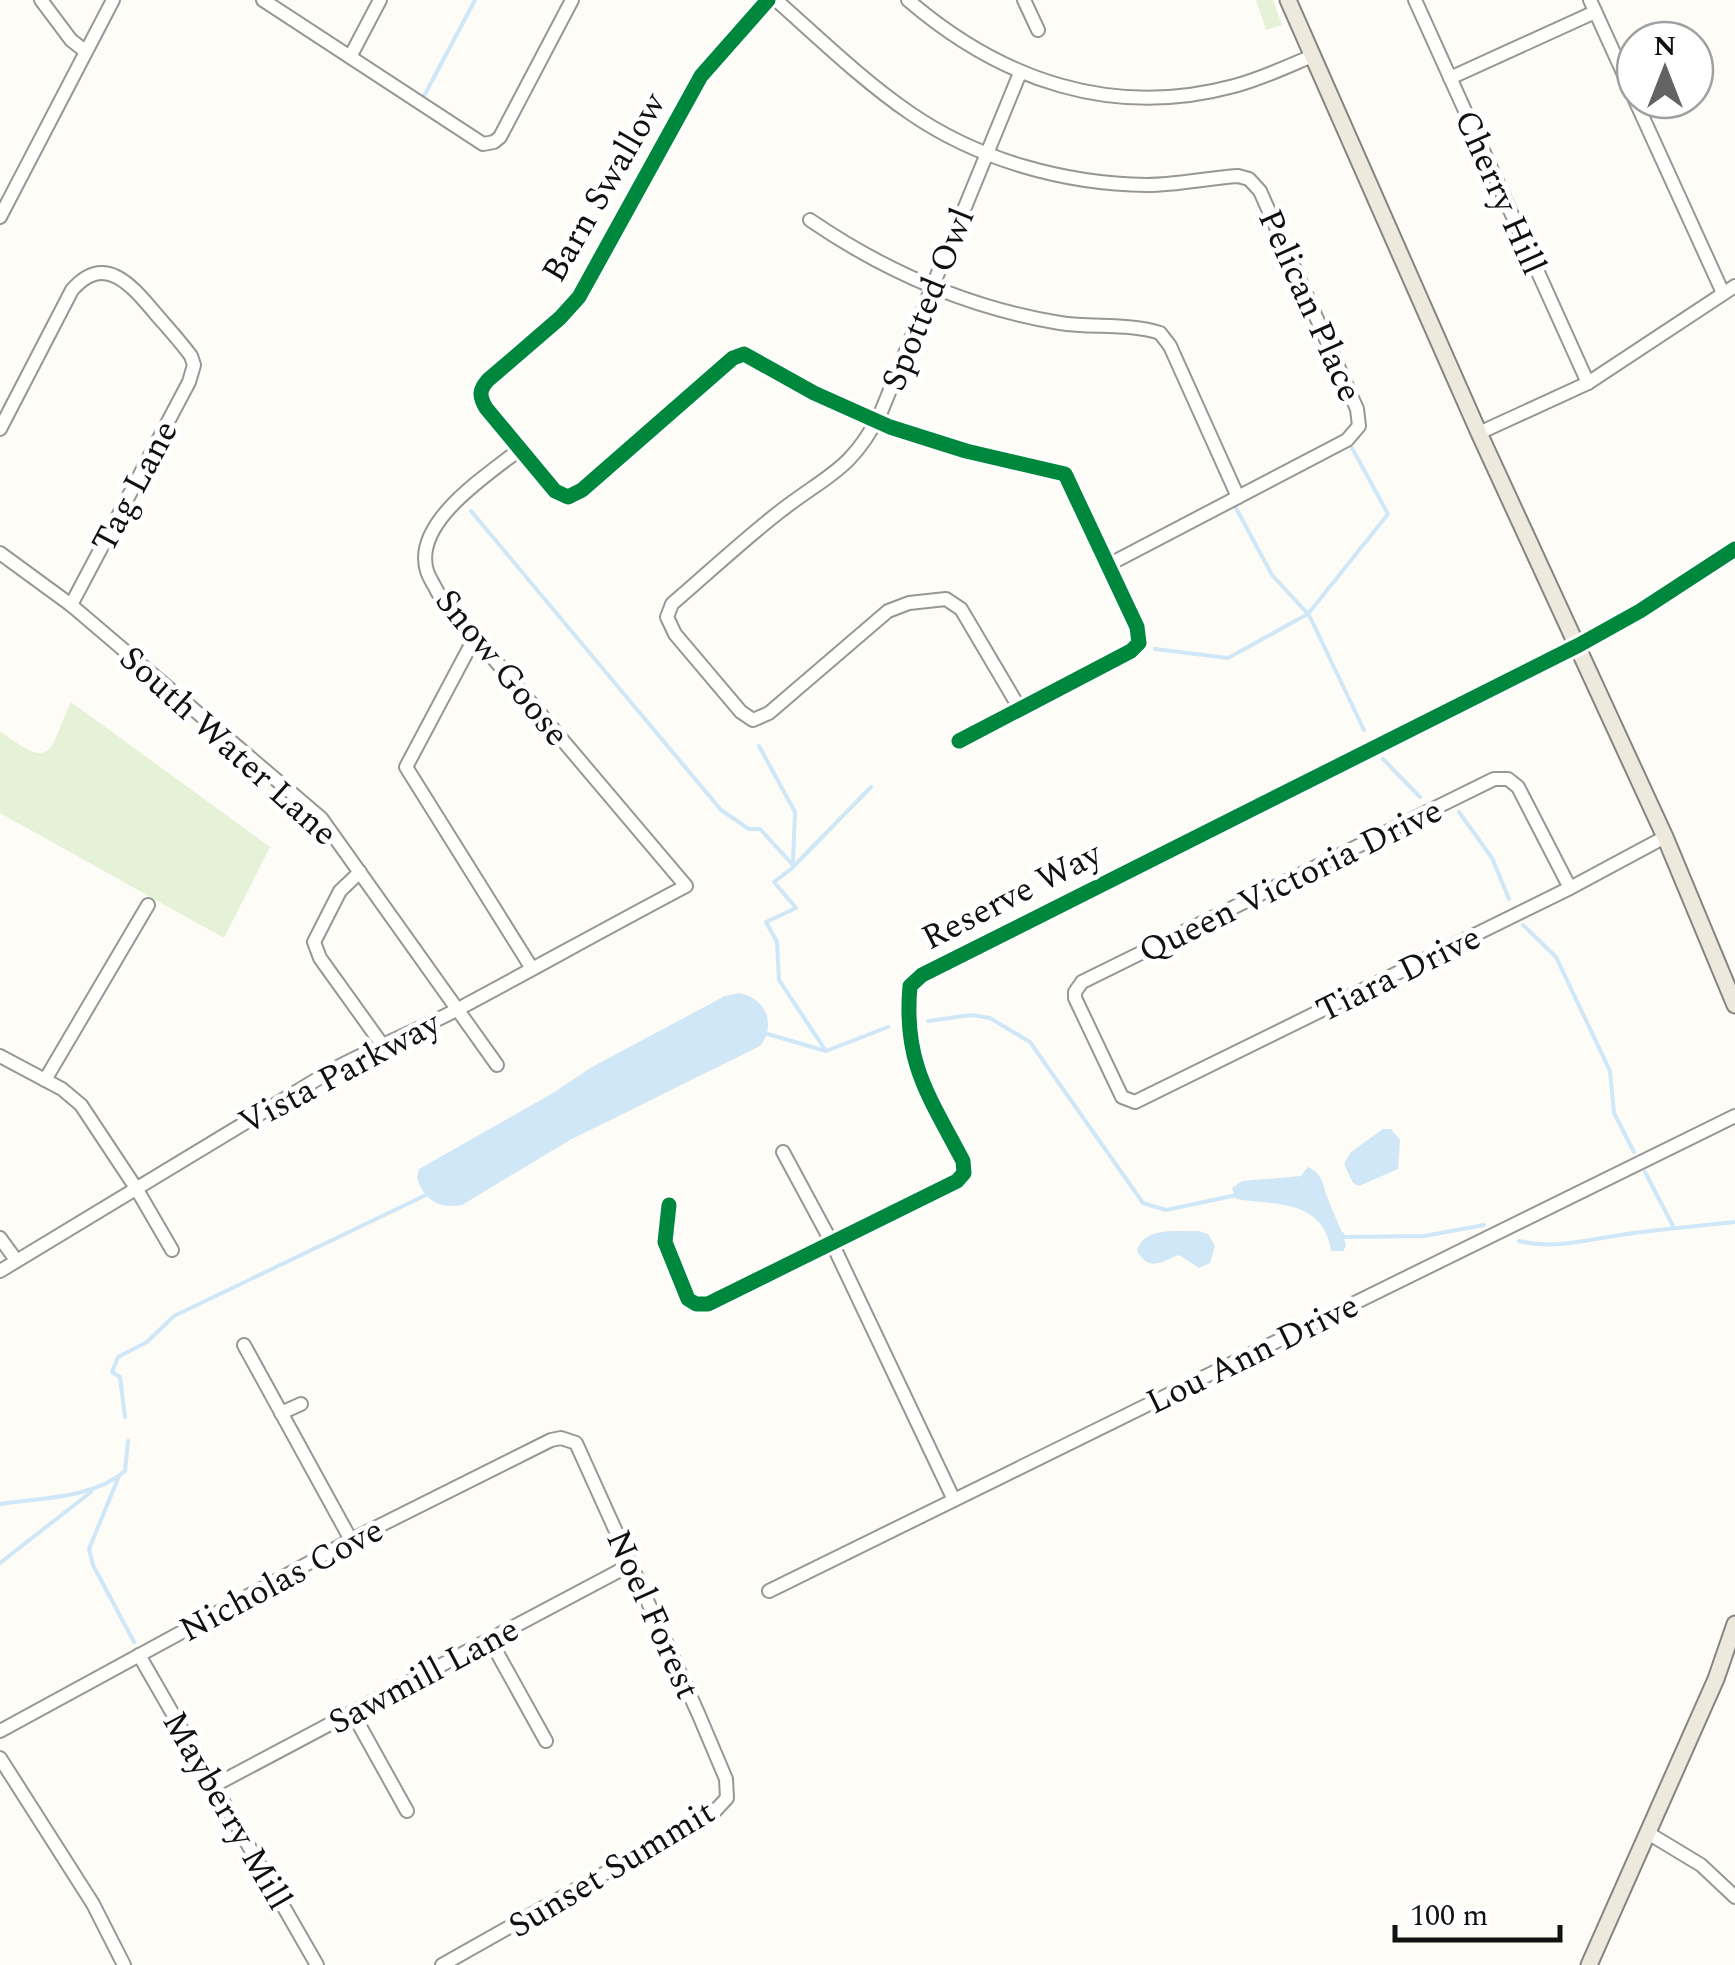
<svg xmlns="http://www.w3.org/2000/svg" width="1735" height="1965" font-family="Spectral,serif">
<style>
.green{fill:#e6f2d8}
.water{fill:#cfe7f6}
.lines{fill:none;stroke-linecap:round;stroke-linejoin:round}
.stream{stroke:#cfe7f6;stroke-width:4}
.minor-casing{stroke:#979795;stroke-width:16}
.major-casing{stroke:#858482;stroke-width:19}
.minor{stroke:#fffffe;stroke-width:12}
.major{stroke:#ede9dc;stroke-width:15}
.cycleway-casing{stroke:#fff;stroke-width:21}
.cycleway{stroke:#00873e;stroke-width:15}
.labels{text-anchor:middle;stroke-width:10;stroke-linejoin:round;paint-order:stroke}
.street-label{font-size:35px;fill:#111;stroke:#fff}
</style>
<rect width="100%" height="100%" fill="#fdfcf7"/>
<g class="green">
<polygon points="1256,0 1273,0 1282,25 1266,30"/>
<path d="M71 702 270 847 224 938 0 813V731C54 772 48 752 71 702Z"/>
</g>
<g class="water">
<path d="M739 993C766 998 777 1025 760 1046L570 1140 462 1205C439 1209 424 1200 417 1178L419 1169 553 1093 592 1067 725 996Z"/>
<polygon points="1383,1129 1391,1129 1400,1140 1398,1169 1359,1186 1353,1183 1344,1164 1351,1152"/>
<path d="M1308 1167C1324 1175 1322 1184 1328 1199 1334 1216 1342 1228 1346 1246L1343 1251H1331C1324 1200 1276 1205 1236 1199L1232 1188 1242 1181 1301 1176Z"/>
<path d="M1199 1231 1208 1234 1215 1246 1210 1263 1199 1268 1179 1255C1162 1261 1150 1273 1137 1251 1144 1226 1177 1232 1199 1231Z"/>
</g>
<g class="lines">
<g class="stream">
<polyline points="424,96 475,0"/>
<polyline points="1236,508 1272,575 1309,615 1364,730"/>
<polyline points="471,511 721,810 749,829 760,829 793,865"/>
<polyline points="1155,649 1228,658 1308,614 1388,514 1352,448"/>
<polyline points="759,746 795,812 793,861"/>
<polyline points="1383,759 1420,797"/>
<polyline points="871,787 791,869 774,882 796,908 766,922 777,942 779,980 826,1051 888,1027"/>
<polyline points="1459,812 1492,858 1509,899"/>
<polyline points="1523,925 1556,957 1610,1071 1614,1113 1634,1152"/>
<polyline points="928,1021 971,1015 990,1018 1030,1042 1143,1203 1166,1210 1237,1195"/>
<polyline points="764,1033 826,1051"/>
<polyline points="1645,1172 1673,1226"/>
<polyline points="1342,1234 1344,1237 1424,1236 1484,1225"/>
<path d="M1519 1241C1556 1250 1590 1239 1627 1234 1663 1229 1699 1226 1735 1222"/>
<polyline points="125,1417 120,1377 112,1372 118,1357 147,1342 174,1316 426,1195"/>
<polyline points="119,1476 89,1549 93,1565 134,1642"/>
<path d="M0 1504C40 1498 92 1499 125 1471L128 1441"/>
<polyline points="0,1563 91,1492"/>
</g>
<g class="minor-casing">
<g id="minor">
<polyline points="41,0 71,40 85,51"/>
<polyline points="263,0 483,144 494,142 500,137 572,0"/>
<path d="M768 0 701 76 579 297 560 318 488 380C479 390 479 396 486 408L555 491 568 497 582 490 733 358 744 354 814 393 890 427 966 451 1065 474 1137 627 1139 643 1131 651 959 741"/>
<path d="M776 0C819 38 862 80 910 113 978 160 1065 184 1147 185 1178 185 1207 178 1238 176L1249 179 1260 191 1357 409 1359 426 1347 440 1108 565"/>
<path d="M908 0C1001 80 1112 119 1234 86 1261 79 1286 67 1312 56"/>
<polyline points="1024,0 1038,30"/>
<polyline points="1415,0 1588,383"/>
<polyline points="1590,0 1635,99"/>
<polyline points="350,57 380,0"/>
<path d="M1020 73 881 412C851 472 826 475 778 513 741 542 707 574 672 604L667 617 675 634 741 712 753 720 769 713 888 611 909 603 946 599 961 609 1020 709"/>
<polyline points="1450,78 1595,12"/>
<polyline points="1635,100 1723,293"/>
<polyline points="0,217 113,0"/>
<path d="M810 220C886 272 969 308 1060 323 1092 328 1130 323 1160 333L1170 346 1238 497"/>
<path d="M0 429 72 290C105 252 132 286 155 313 167 327 180 341 191 356L194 365 189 382 71 605"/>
<polyline points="1479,433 1588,383 1735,286"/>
<polyline points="0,553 71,605 321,818 497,1065"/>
<polyline points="475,637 406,767 531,967"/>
<polyline points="360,872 340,891 314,942 320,958 381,1043"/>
<polyline points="1570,888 1518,787 1508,779 1494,779 1082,982 1075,992 1075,998 1122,1097 1135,1102 1570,888 1665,837"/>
<polyline points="0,1056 62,1089 81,1105 136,1188 172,1250"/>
<polyline points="45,1080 148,905"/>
<polyline points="783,1152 832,1243 954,1500"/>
<path d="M669 1205 665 1242 688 1299 696 1304H708L957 1181 964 1173 963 1161C929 1096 903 1063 910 986L922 975 1579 645 1640 611 1735 549"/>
<polyline points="0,1238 16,1260"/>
<path d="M0 1271 334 1069C375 1047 419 1030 460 1008 535 968 610 926 686 886L438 593C435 586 429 578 427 571 412 522 488 475 520 449"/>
<polyline points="244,1345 351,1540"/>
<polyline points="281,1413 301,1404"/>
<polyline points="769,1591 1735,1116"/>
<polyline points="490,1640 546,1741"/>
<polyline points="139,1655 317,1965"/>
<polyline points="352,1712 407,1811"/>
<polyline points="0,1731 351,1540 551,1440 561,1438 576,1443 698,1713 726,1779 727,1798 715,1811 442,1965"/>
<polyline points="0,1758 93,1904 124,1965"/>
<polyline points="215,1785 632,1564"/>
<polyline points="1648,1833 1701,1865 1735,1897"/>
</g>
</g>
<g class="major-casing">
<g id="major">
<polyline points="1288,0 1479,433 1665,837 1735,1005"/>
<polyline points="1589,1965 1716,1679 1735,1624"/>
</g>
</g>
<use href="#minor" class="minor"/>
<use href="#major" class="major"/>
<g class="cycleway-casing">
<g id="cycleway">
<path d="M768 0 701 76 579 297 560 318 488 380C479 390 479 396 486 408L555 491 568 497 582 490 733 358 744 354 814 393 890 427 966 451 1065 474 1137 627 1139 643 1131 651 959 741"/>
<path d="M669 1205 665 1242 688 1299 696 1304H708L957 1181 964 1173 963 1161C929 1096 903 1063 910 986L922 975 1579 645 1640 611 1735 549"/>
</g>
</g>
<use href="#cycleway" class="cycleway"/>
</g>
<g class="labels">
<g class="street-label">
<text transform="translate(603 187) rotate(-60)" y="12">Barn Swallow</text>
<text transform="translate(1501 192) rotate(66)" y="12">Cherry Hill</text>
<text transform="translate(927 299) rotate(-68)" y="12">Spotted Owl</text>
<text transform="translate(1311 305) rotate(66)" y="12">Pelican Place</text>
<text transform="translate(134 486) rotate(-62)" y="12">Tag Lane</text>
<text transform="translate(503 667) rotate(51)" y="12">Snow Goose</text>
<text transform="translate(229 745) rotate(42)" y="12">South Water Lane</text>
<text transform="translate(1290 880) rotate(-26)" y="12">Queen Victoria Drive</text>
<text transform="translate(1011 895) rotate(-27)" y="12">Reserve Way</text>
<text transform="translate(1398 973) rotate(-26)" y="12">Tiara Drive</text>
<text transform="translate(339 1072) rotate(-28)" y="12">Vista Parkway</text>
<text transform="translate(1252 1353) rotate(-26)" y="12">Lou Ann Drive</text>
<text transform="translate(281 1579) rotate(-28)" y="12">Nicholas Cove</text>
<text transform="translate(654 1614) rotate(66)" y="12">Noel Forest</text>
<text transform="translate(423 1675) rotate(-28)" y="12">Sawmill Lane</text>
<text transform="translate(228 1810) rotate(60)" y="12">Mayberry Mill</text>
<text transform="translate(611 1868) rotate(-31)" y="12">Sunset Summit</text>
</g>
</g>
<g transform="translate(1665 70)"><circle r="48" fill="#ffffff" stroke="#a0a0a0" stroke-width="2.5"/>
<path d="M0-8L18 38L0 25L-18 38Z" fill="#646362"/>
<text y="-15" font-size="28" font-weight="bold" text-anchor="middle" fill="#111111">N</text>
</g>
<path d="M1395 1925v15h165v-15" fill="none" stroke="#111111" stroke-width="5"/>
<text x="1410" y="1925" font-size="30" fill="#111111" stroke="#ffffff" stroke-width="8" paint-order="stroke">100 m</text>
</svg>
